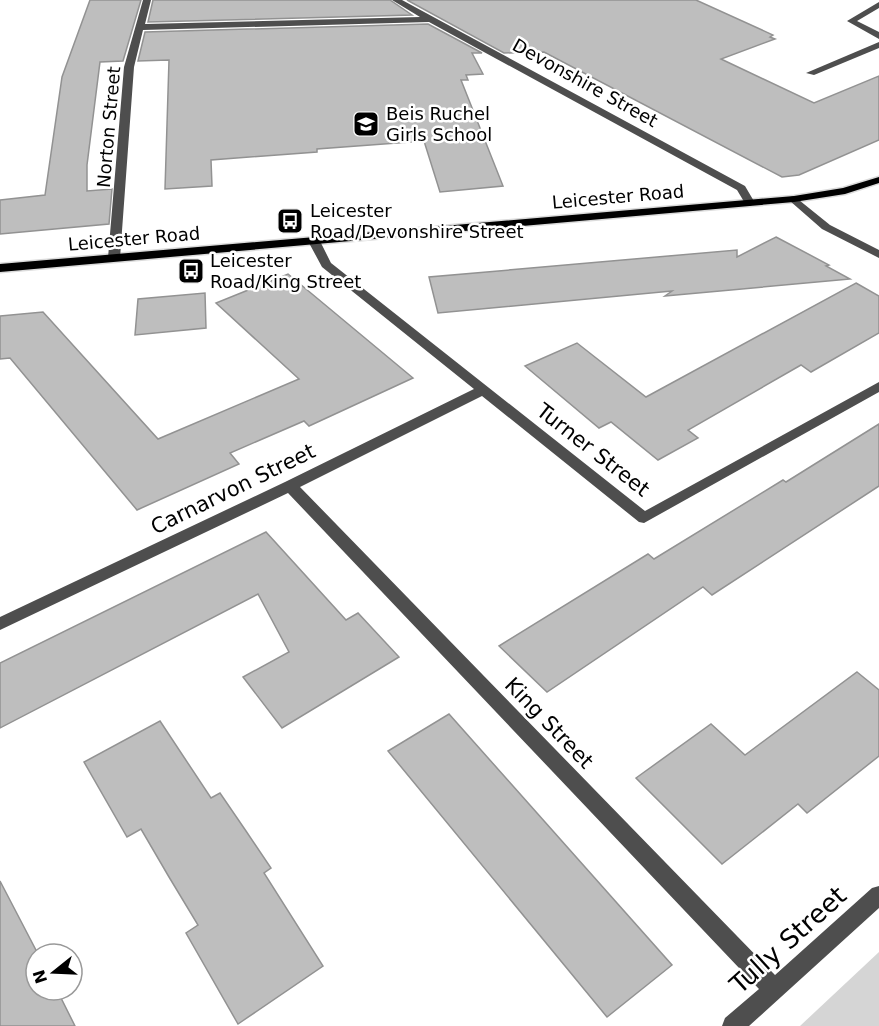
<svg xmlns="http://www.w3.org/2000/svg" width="879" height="1026" font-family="'DejaVu Sans',sans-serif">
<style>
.green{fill:#d5d5d5}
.building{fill:#bebebe;stroke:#929292;stroke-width:1.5}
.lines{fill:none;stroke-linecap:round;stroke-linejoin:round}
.major-casing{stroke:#dbdbdb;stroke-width:3}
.minor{fill:#4e4e4e;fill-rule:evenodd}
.major{fill:#000;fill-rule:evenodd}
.labels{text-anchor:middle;stroke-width:5;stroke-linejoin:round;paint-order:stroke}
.far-street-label{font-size:18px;fill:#000;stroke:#fff}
.far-poi-label{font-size:18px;fill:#000;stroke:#fff;text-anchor:start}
.street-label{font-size:21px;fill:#000;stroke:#fff}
.near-street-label{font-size:26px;fill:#000;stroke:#fff}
</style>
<rect width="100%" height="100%" fill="#fff"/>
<polygon class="green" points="879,952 879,1026 800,1026"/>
<g class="building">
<polygon points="90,0 141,0 123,61 100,62 87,165 87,191 112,189 109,224 0,234 0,200 45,195 62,77"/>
<polygon points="153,0 390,0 412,15 148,22"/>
<polygon points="407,0 696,0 773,35 770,37 775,39 721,59 814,103 879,76 879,140 799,175 782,177 544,52 504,53"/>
<polygon points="428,24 482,53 472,53 483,74 466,75 468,80 461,80 503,186 440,192 424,141 317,149 317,152 211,160 212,186 165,189 169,60 138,61 145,32"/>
<polygon points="776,237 829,265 826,266 850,279 665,296 672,291 438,313 429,277 737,250 737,257"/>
<polygon points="288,274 413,378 309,426 304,421 230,453 239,464 137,510 10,358 0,359 0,316 43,312 158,439 299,379 216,303"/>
<polygon points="856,283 879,296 879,333 811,372 801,365 688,430 698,438 658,460 611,422 599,428 525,366 577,343 646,397"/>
<polygon points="205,293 206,328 135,335 138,299"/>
<polygon points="879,424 879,486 712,595 703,587 547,692 499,646 648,554 654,559 783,480 786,482"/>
<polygon points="266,532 346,620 358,613 399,657 282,728 243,677 289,652 258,594 0,728 0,663"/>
<polygon points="857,672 879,690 879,756 807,813 798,804 722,864 636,778 711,724 745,755"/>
<polygon points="449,714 672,965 607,1017 388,751"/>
<polygon points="160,721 211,798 220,793 246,831 271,868 264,873 323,966 238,1024 186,933 198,925 169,877 141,829 127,837 84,762"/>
<polygon points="0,881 38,954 36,954 36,990 57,990 75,1026 0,1026"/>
</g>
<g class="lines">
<g class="major-casing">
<polygon id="major" points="879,177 879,183 845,194 794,202 0,272 0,264 794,196 843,188"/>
</g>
<g class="minor">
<polygon points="143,0 151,0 145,24 420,17 392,0 402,0 745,186 755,203 750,206 746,205 737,190 429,22 143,30 134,67 120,258 118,260 110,260 108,258 124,67"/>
<polygon points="879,2 879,8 857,21 879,32 879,39 847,21"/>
<polygon points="879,42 879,48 814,75 806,73"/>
<polygon points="794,196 830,225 879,250 879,258 822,229 790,201 790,197"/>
<polygon points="314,238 320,241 331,263 645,511 879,382 879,392 644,523 639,522 482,396 300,487 775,975 872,888 879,886 879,908 749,1026 722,1026 725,1018 759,989 288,493 0,630 0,617 285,482 474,389 322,267 308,241"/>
</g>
<use href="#major" class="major"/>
</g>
<defs>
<g id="school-square" transform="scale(1.35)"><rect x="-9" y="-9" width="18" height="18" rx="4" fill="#000" stroke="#fff"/><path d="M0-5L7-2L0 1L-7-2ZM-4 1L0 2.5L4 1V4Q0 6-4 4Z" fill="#fff"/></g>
<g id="bus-square" transform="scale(1.35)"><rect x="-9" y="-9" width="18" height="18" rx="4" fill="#000" stroke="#fff"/><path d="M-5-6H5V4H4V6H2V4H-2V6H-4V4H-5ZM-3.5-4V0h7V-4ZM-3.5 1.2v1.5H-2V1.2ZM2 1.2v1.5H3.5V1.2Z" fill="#fff"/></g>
</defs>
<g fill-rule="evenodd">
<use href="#school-square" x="366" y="124"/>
<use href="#bus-square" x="290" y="221"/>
<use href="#bus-square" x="191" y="271"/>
</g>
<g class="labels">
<g class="far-street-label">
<text transform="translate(585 83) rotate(29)" y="6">Devonshire Street</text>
<text transform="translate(109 127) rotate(-85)" y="6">Norton Street</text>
<text transform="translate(618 197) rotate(-5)" y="6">Leicester Road</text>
<text transform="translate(134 239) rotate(-5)" y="6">Leicester Road</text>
</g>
<g class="far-poi-label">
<text x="386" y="120">Beis Ruchel<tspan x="386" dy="21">Girls School</tspan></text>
<text x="310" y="217">Leicester<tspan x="310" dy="21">Road/Devonshire Street</tspan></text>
<text x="210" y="267">Leicester<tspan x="210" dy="21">Road/King Street</tspan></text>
</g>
<g class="street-label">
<text transform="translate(593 450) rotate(38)" y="7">Turner Street</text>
<text transform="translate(233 489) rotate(-26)" y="7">Carnarvon Street</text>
<text transform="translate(549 723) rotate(46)" y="7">King Street</text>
</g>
<g class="near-street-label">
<text transform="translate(788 940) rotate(-42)" y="9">Tully Street</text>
</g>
</g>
<g transform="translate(54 972) rotate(252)"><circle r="28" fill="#ffffff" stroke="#999999" stroke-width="1.5"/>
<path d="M0-4.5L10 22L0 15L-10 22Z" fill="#000000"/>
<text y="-9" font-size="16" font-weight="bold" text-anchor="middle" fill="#000000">N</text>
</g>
</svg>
